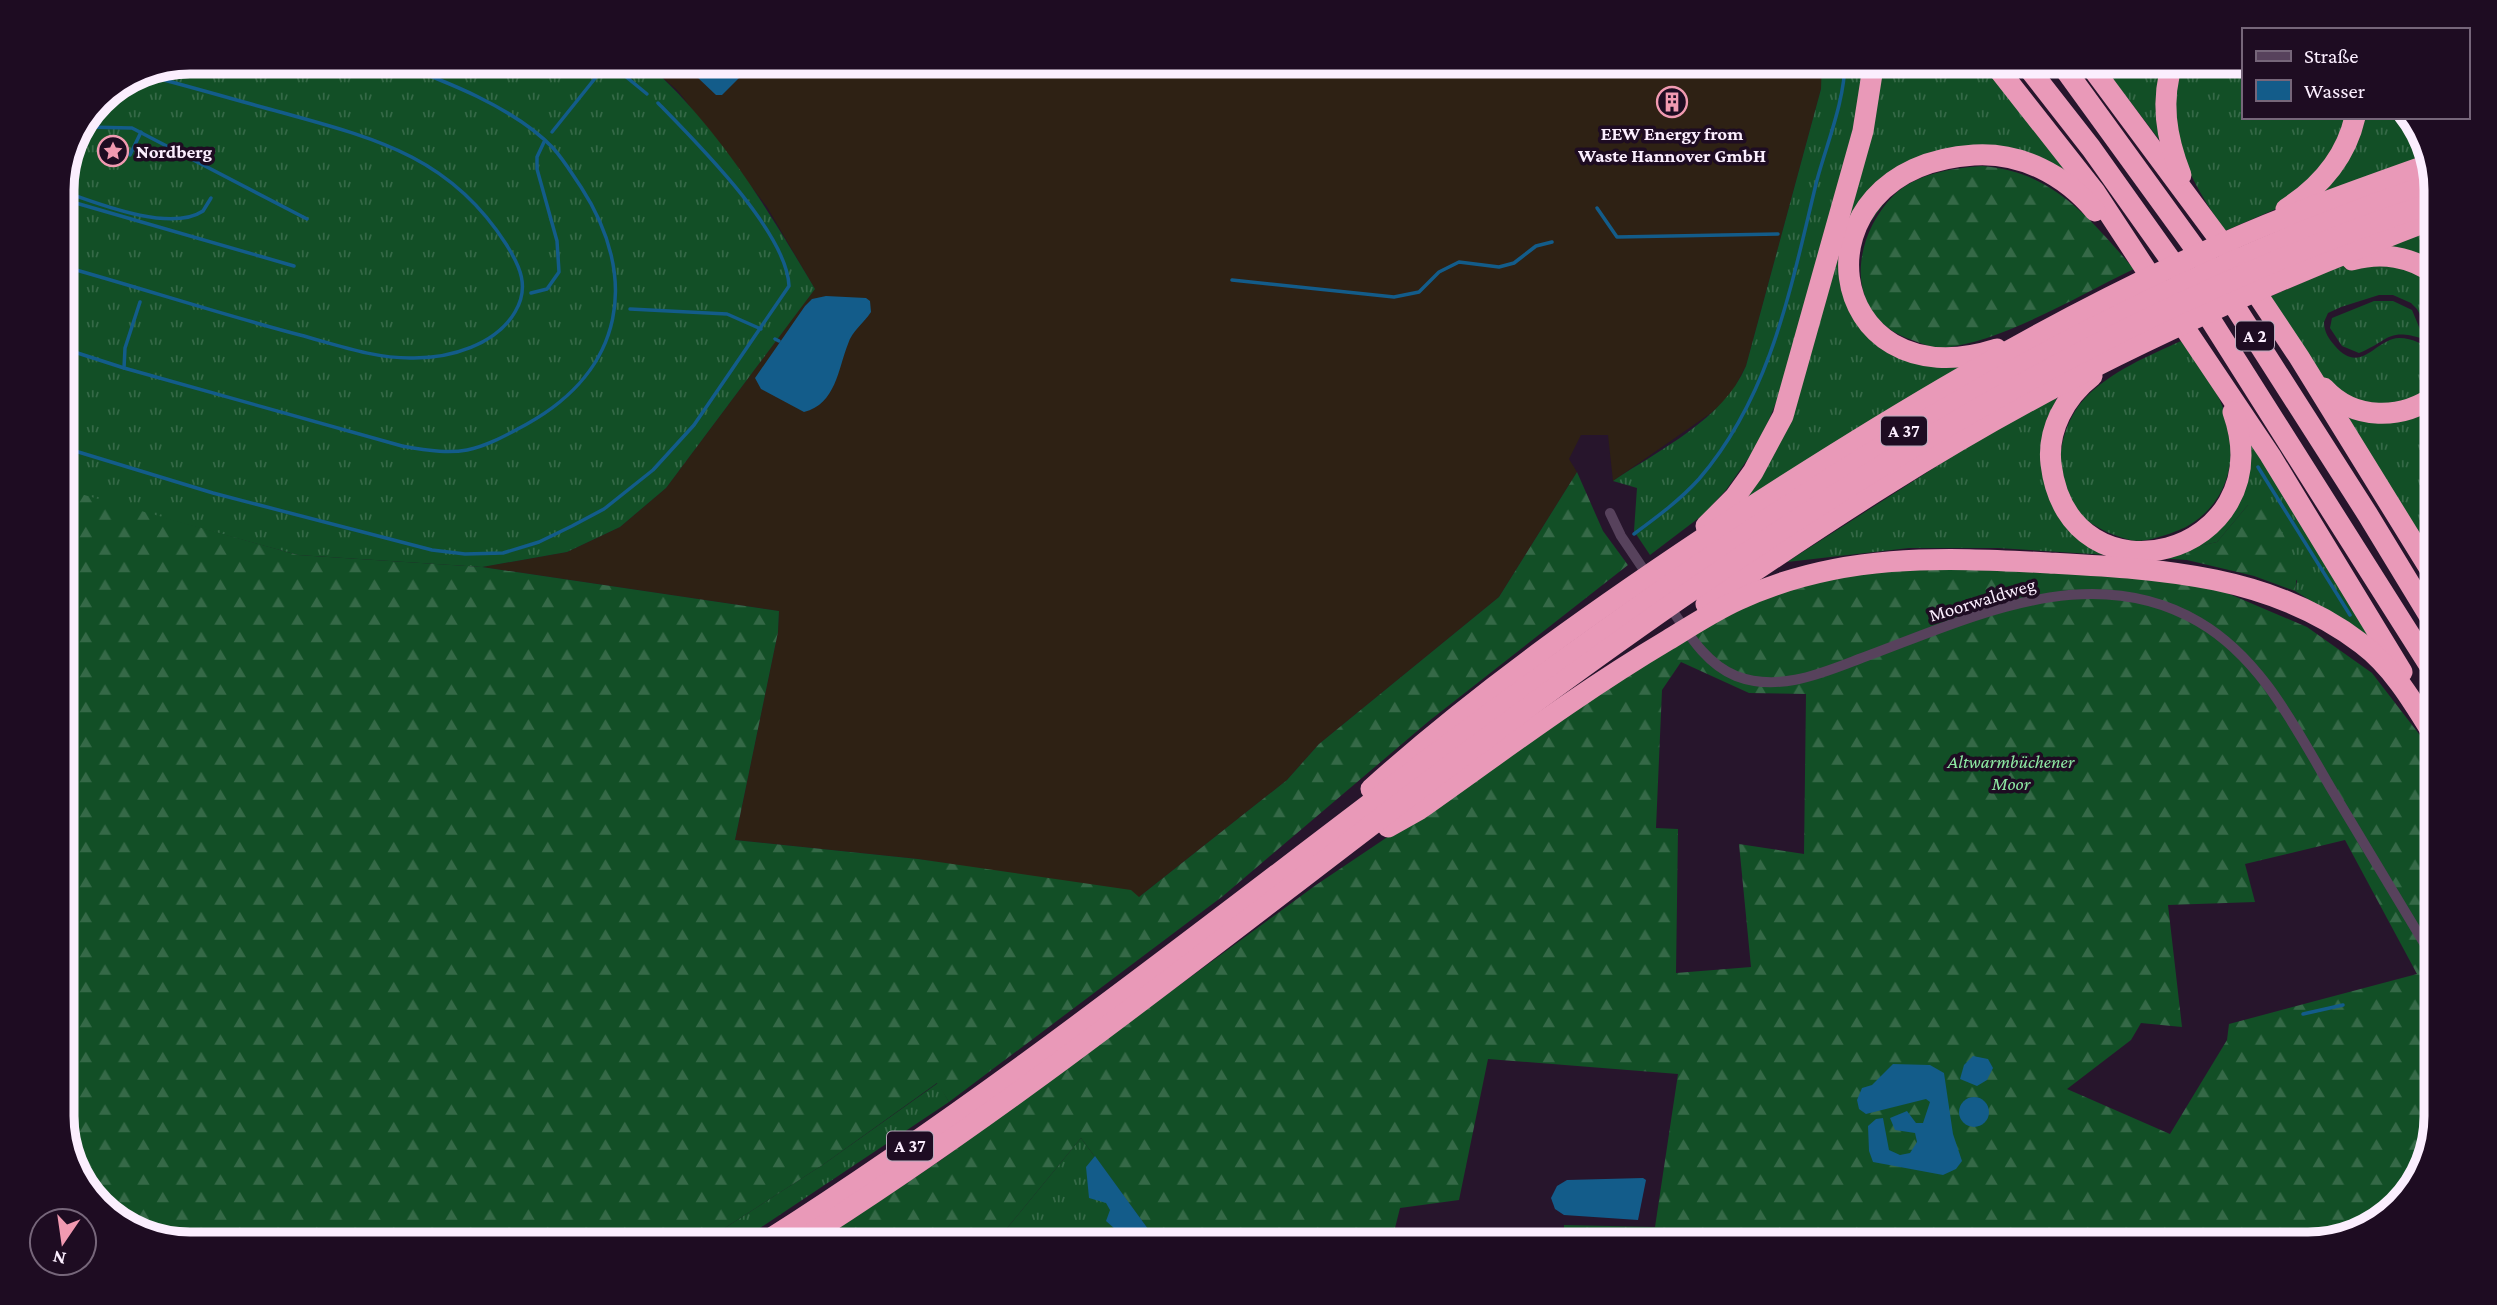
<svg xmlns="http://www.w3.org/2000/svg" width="2497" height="1305" font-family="'Crimson Pro',serif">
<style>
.industrial{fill:#2e2114}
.grass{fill:url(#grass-tufts)}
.forest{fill:url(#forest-firs);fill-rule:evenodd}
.water{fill:#135c8a}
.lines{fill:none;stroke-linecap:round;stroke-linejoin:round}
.stream{stroke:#135c8a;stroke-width:3.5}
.street{stroke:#57425c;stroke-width:10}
.highway{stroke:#e999b8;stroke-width:21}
.labels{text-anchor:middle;stroke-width:7;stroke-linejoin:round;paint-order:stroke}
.shield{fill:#1e0c22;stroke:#b9aabc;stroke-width:2}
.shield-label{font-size:18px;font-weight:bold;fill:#fbeefe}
.poi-label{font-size:19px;font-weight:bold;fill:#fbeefe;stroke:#1e0c22}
.street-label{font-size:19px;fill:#fbeefe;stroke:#1e0c22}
.park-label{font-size:19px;font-style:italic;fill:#8ee9a3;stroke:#1e0c22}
.rim{fill:none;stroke:#fbeefe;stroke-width:9}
</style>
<defs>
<pattern id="grass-tufts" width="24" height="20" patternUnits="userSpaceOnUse" patternTransform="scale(1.75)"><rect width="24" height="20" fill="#124f26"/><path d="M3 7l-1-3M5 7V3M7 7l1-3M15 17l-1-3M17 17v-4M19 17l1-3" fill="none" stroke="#356947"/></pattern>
<pattern id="forest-firs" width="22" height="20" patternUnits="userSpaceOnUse" patternTransform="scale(1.75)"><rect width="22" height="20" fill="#124f26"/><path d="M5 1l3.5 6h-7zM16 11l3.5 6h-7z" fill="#356947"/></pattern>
</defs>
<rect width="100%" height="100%" fill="#27152c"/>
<polygon class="industrial" points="644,61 1822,61 1824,70 1821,89 1746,366 1730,396 1711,413 1613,481 1608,435 1581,435 1569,459 1577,472 1499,597 1319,744 1287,780 1139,897 918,859 735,840 778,632 779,611 482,567 567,552 620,527 666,488 815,289 767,207 678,91"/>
<g class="grass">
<path d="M189 61H644C716 123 767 208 815 289L666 488 620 527 567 552 482 567 298 555 62 490V181L99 98 141 71Z"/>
<path d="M1822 61H1865L1864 89 1785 381 1768 422 1752 453 1726 490 1704 514 1650 555 1634 531 1637 488 1613 481C1660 449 1723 420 1746 366L1821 89Z"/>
<polygon points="1879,61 1987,61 2071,173 2050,166 1914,162 1840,264 1898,356 1923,364 1973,362 1793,475 1736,503 1763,466"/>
<polygon points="2099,61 2166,61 2161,142"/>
<path d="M2179 61H2243V117H2348L2339 145 2285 205 2225 231C2189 178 2159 128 2179 61Z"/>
<polygon points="2359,117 2413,117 2427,157 2318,196"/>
<polygon points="2436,225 2436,264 2381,247"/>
<path d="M2380 258 2436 281V343L2417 309 2411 303 2393 295H2379L2341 307 2328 313 2324 322C2324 332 2329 339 2335 346 2361 376 2375 339 2399 338 2413 338 2424 345 2436 352V389L2426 397 2374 408 2329 386 2267 298 2347 263Z"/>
<path d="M2374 301H2393L2412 310 2424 339C2387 327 2389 341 2359 353L2342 346 2330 328 2332 318Z"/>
<path d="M2181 341C2193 358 2208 375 2217 394 2241 442 2236 499 2186 527 2173 533 2144 544 2130 540 2108 534 2086 524 2072 505 2050 473 2061 423 2086 397 2112 371 2148 356 2181 341Z"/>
<polygon points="2058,394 2048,424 2047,479 2119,552 2213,530 2245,425 2387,654 2344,621 2295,591 2297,581 2248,505 2217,542 2186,549 2187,560 1998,548 1909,548 1787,562 1998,427"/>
<polygon points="2330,400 2348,410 2436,402 2436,571"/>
<polygon points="938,1083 949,1102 736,1244 700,1244 824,1164"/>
<polygon points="1081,1138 1159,1244 1070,1244 1064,1241 1061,1244 994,1244"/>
</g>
<g class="forest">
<path d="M1982 166C2053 171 2090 219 2134 269 2077 296 2003 342 1942 348 1933 349 1921 343 1912 340 1844 318 1850 240 1893 196 1915 174 1952 168 1982 166Z"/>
<polygon points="1577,472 1603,531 1628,565 1429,721 1223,896 949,1102 937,1083 824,1164 700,1244 189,1244 132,1230 83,1187 62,1124 63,489 298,555 482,567 779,611 778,632 735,840 918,859 1131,890 1139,897 1287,780 1319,744 1499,597"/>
<path d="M2248 505 2264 506C2282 527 2301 562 2295 591L2254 576 2187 560 2185 549 2217 542Z"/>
<path d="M1922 564 2150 576 2220 590 2307 627 2372 673 2436 756V1116L2422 1173 2379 1222 2308 1244H1564V1225L1655 1227 1678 1074 1488 1059 1459 1200 1400 1208 1391 1244H1159L1081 1138 994 1244H815L941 1160 1316 885 1709 621 1819 578ZM1681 662 1749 693 1806 694 1804 854 1739 844 1751 967 1676 973 1678 829 1656 828 1662 690ZM2345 840 2417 974 2229 1024 2227 1040 2170 1134 2067 1089 2131 1040 2141 1023 2182 1027 2168 905 2255 902 2245 864Z"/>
</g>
<g class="water">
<polygon points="705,61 730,61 741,76 722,95 716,95 696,76 695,72"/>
<path d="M826 296 866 298 870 301 871 312C864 323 852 331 848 344 838 369 836 404 804 412L761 389 755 378 805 306 812 299Z"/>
<polygon points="1973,1056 1988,1059 1993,1068 1987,1080 1977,1086 1960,1079 1964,1065"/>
<polygon points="1893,1064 1930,1065 1944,1073 1953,1134 1962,1161 1956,1169 1943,1175 1873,1162 1869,1151 1868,1126 1876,1119 1883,1118 1889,1150 1900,1155 1910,1153 1917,1142 1915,1133 1895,1130 1890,1118 1907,1111 1916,1123 1923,1123 1930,1102 1926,1099 1866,1114 1859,1109 1857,1100 1862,1088 1872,1085"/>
<circle cx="1974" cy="1112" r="15"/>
<polygon points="1095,1156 1159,1244 1132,1244 1106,1221 1110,1210 1106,1203 1089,1198 1086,1167"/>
<polygon points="1643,1178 1646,1180 1638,1220 1564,1215 1555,1209 1551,1198 1557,1186 1567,1180"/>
</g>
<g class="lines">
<g class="stream">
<polyline points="608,62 647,94"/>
<polyline points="86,127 132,128 307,219"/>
<polyline points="552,132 609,61"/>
<polyline points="130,155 141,132"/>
<path d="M62 191C96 203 170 233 203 211L211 198"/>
<polyline points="62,199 294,266"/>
<polyline points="1597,208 1617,237 1778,234"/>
<path d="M62 266C141 288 220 314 300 335 337 345 375 359 414 358 450 358 496 345 515 312 530 287 520 266 506 244 450 156 374 138 280 112 232 99 185 85 137 73"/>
<polyline points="1232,280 1394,297 1419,292 1439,272 1459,262 1499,267 1514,263 1536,246 1552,242"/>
<polyline points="531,293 547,289 559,272 557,241 537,169 537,157 544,142"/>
<path d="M140 302 125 348 124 368 402 446C462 457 474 453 527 424 624 370 640 278 581 187 572 174 564 160 553 148 514 107 443 80 390 61"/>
<polyline points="630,309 727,314 761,329"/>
<polyline points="775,339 779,341"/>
<polyline points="62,348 124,368"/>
<path d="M62 447 213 493 432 550 465 554 503 553 539 542 572 526 604 509 653 470 694 425 789 286C787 232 696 142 658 103"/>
<polyline points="2258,467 2350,615"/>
<path d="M1634 534C1657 517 1680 500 1699 479 1772 394 1791 286 1817 180 1827 143 1845 100 1845 61"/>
<polyline points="2424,748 2436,764"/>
<polyline points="2303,1014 2343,1005"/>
</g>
<g class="street">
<polyline points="1610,513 1621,536 1648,576"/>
<path d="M1668 604C1686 630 1705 664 1736 676 1778 692 1820 674 1859 659 1966 620 2088 557 2199 622 2264 660 2298 733 2335 795 2369 851 2402 907 2436 963"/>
</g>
<g class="highway">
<polyline points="1992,61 2095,192 2158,288"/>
<polyline points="2023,61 2091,148 2182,276"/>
<polyline points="2059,61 2207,265"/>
<polyline points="2087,61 2231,255"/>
<path d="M2173 61C2160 101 2166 137 2181 175"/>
<path d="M2286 209C2320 187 2346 157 2355 117"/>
<path d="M2352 260C2381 252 2411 256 2436 275"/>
<polyline points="2249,282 2299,357 2436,579"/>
<polyline points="2225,291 2368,515 2436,627"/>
<polyline points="2200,303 2436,676"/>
<polyline points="2176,315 2270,455 2402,672"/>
<path d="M1997 349C1820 405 1788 167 1974 155 2021 152 2065 175 2095 211"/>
<path d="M2092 376C2065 397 2047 430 2051 464 2069 612 2284 557 2233 412"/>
<path d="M2324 388C2354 421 2402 420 2436 395"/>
<polyline points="1706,526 1735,497 1753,472 1783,416 1863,131 1874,61"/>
<path d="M1706 604C1823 524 1941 446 2067 381 2186 319 2310 266 2436 218"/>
<path d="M1371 789C1483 688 1608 601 1734 518 1885 420 2040 326 2204 252 2277 218 2354 191 2430 164"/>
<path d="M1388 827 1420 809C1502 751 1582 691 1668 640 1691 626 1714 611 1738 600 1840 553 1940 557 2049 563 2158 569 2271 574 2362 644 2394 668 2415 705 2436 739"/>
<path d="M762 1244C996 1096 1212 922 1433 756 1743 524 2065 306 2435 183"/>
<path d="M795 1244C1022 1101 1230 931 1444 770 1749 541 2070 320 2436 202"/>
</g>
</g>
<defs>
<g id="building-ring" transform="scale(1.575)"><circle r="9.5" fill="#1e0c22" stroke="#f19ab1" stroke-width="1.5"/><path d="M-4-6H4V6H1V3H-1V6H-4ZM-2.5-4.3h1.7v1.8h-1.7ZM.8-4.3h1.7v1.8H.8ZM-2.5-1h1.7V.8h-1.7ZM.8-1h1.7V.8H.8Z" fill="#f19ab1"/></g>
<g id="sight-ring" transform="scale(1.575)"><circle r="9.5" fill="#1e0c22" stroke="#f19ab1" stroke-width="1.5"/><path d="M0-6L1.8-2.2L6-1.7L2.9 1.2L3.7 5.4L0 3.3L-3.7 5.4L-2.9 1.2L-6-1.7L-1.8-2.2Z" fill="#f19ab1"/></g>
</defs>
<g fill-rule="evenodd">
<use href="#building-ring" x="1672" y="102"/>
<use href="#sight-ring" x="113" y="151"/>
</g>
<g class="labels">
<g class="shield">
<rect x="2236" y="321.5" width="38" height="29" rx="5"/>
<rect x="1881" y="416.5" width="46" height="29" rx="5"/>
<rect x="887" y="1131.5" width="46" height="29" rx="5"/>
</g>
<g class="shield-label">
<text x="2255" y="342">A 2</text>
<text x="1904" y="437">A 37</text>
<text x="910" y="1152">A 37</text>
</g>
<g class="poi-label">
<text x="1672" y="140">EEW Energy from<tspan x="1672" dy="22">Waste Hannover GmbH</tspan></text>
<text x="136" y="158" text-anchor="start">Nordberg</text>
</g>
<g class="street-label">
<text transform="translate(1982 599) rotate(-17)" y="7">Moorwaldweg</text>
</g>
<g class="park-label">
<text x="2011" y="768">Altwarmbüchener<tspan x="2011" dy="22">Moor</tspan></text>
</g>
</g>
<path d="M0 0H2497V1305H0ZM190 74H2308A116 116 0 0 1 2424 190V1116A116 116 0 0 1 2308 1232H190A116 116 0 0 1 74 1116V190A116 116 0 0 1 190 74Z" fill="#1e0c22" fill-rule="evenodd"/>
<path class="rim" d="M190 74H2308A116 116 0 0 1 2424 190V1116A116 116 0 0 1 2308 1232H190A116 116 0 0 1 74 1116V190A116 116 0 0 1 190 74Z"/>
<rect x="2242" y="28" width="228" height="91" fill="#1e0c22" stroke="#76667a" stroke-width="2"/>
<rect x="2256" y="51" width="35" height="10" fill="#57425c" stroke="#76667a" stroke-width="2"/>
<text x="2304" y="63" font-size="21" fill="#fbeefe">Straße</text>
<rect x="2256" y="80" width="35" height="21" fill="#135c8a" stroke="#76667a" stroke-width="2"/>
<text x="2304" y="98" font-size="21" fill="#fbeefe">Wasser</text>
<g transform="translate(63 1242) rotate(193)"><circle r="33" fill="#1e0c22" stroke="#76667a" stroke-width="2"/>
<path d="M0-5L12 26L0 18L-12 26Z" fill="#f19ab1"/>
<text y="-10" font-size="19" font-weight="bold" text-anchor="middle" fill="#fbeefe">N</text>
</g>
</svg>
